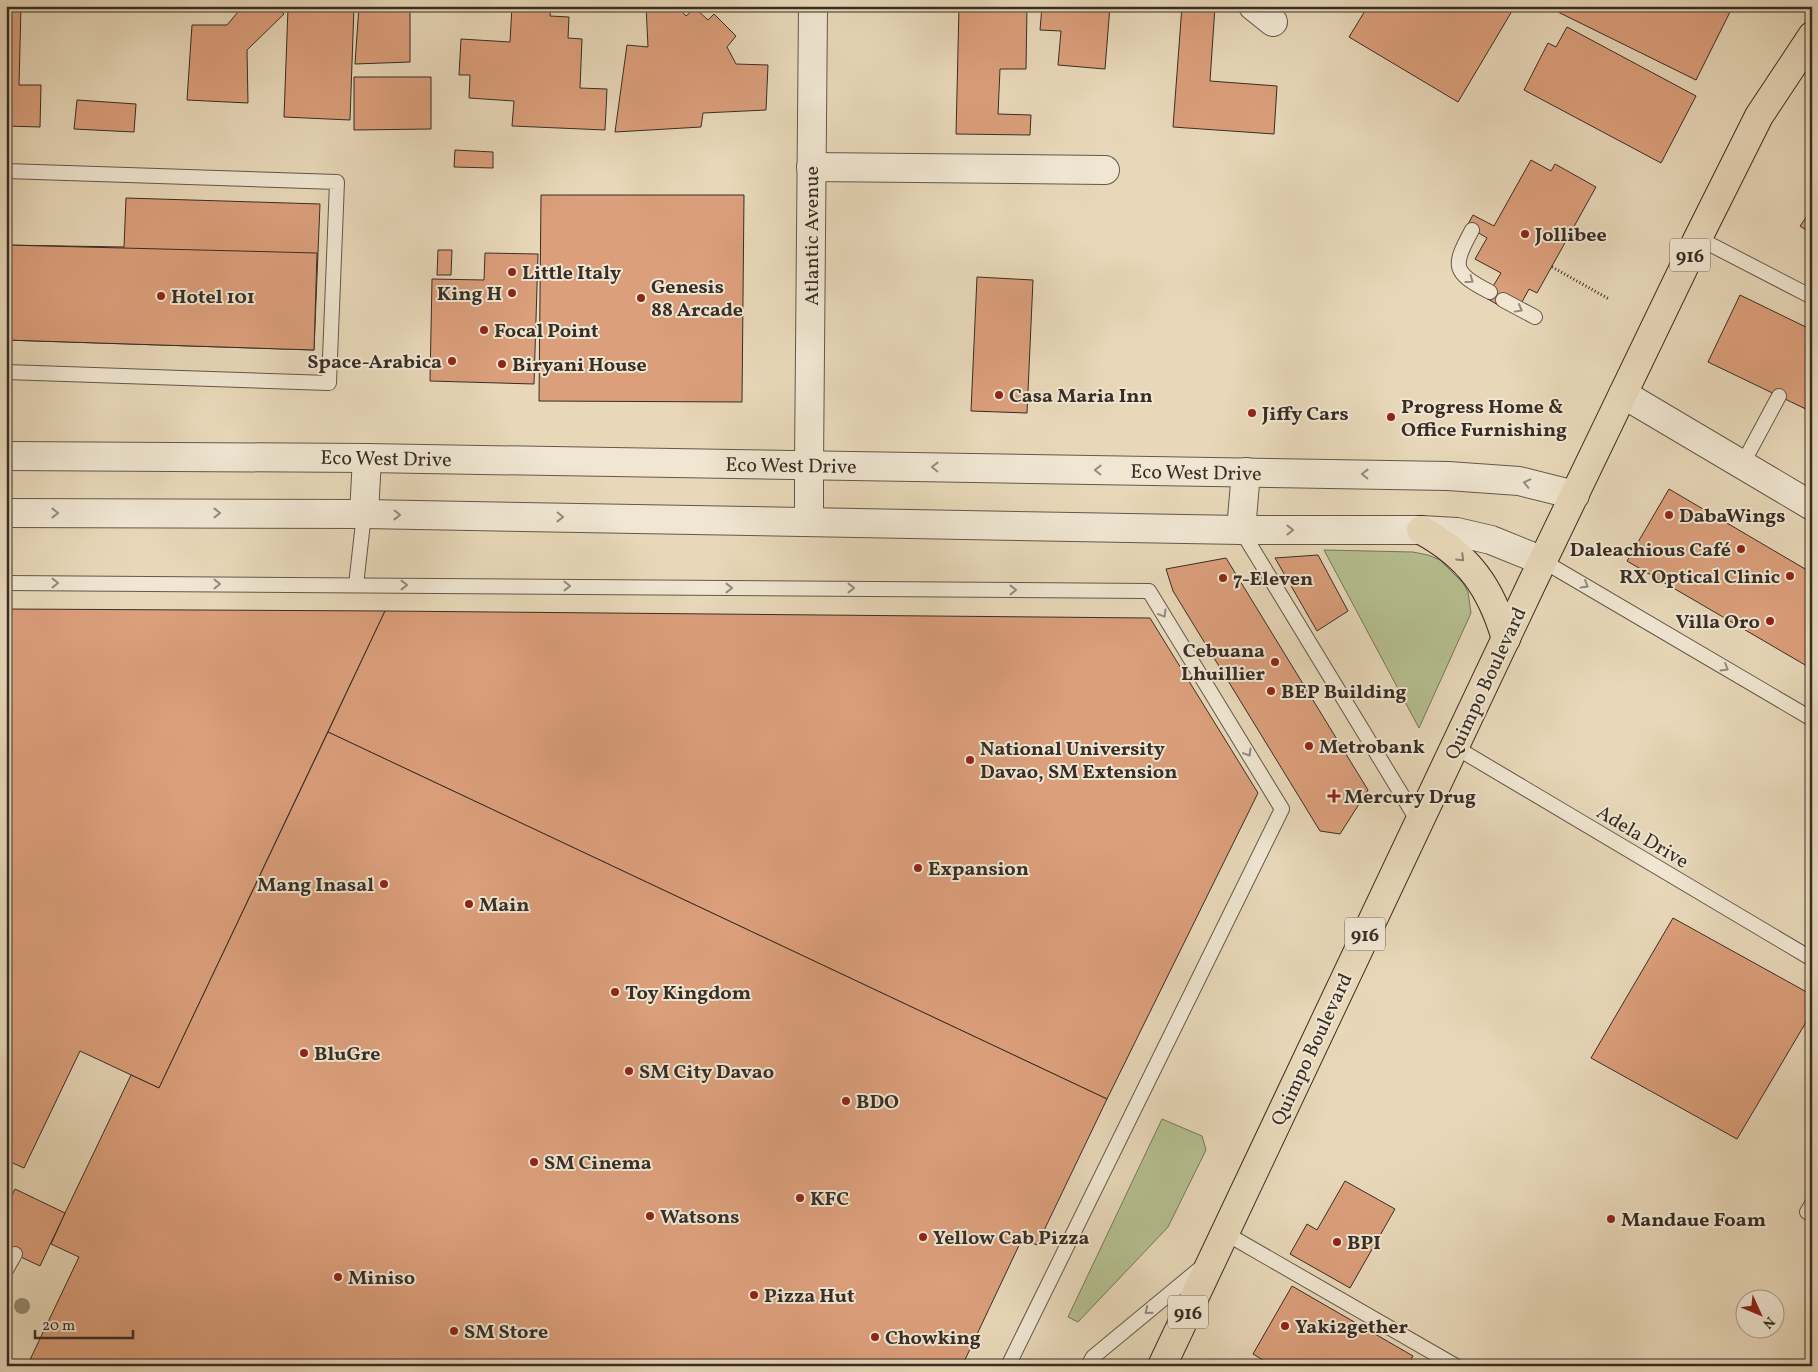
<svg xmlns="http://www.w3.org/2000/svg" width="1818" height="1372" font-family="Vollkorn,serif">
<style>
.green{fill:#b5bf90;stroke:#76765a}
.building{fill:#db9f7b;stroke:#382d25}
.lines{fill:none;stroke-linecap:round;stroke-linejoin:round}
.service-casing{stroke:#64584a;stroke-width:16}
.minor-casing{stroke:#64584a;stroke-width:30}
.tertiary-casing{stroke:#64584a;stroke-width:30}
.primary-casing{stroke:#382d25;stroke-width:30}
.path{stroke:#382d25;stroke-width:3;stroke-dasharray:1 2.5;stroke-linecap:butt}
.service{stroke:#f0e6d2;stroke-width:14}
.minor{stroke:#f0e6d2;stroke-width:28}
.tertiary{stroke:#f0e6d2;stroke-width:28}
.primary{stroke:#e8d8b9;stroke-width:28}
.tree{fill:#958a73}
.oneway{stroke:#948a7c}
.oneway2{stroke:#90826f}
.poi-dot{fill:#8f2418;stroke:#f0e6d2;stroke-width:2}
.labels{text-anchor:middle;stroke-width:4;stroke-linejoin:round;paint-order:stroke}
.shield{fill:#f0e6d2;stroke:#6f6459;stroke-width:1}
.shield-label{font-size:19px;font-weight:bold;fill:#382d25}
.poi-label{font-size:20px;font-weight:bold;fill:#382d25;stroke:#f0e6d2;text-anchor:start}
.street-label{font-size:20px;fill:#382d25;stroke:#f0e6d2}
</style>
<rect width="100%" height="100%" fill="#e8d8b9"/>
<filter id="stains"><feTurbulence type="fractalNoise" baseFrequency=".004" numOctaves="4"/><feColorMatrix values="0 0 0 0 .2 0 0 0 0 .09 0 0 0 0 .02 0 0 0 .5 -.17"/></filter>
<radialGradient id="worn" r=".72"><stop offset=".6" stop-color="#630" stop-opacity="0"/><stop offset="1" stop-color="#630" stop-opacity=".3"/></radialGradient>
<g class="green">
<polygon points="1324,550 1413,552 1428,555 1440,560 1463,583 1468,592 1471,613 1419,728"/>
<polygon points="1162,1119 1202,1136 1206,1150 1168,1227 1078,1322 1068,1317"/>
</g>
<g class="building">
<polygon points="6,6 21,6 19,85 41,85 40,127 6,126"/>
<polygon points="243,6 276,6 284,14 247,50 248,103 187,100 192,25 227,25"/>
<polygon points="308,6 354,6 350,120 284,117 288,8 308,9"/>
<polygon points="359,6 410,6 410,62 355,64"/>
<polygon points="512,6 551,6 550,16 569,17 568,38 582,39 580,88 607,89 605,130 512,126 514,101 469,98 470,75 459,75 461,39 510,42"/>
<polygon points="646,6 677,6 686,16 695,8 708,20 714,14 736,36 727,47 736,64 768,65 766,110 703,113 701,127 615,132 627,45 648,47"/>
<polygon points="959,6 1027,6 1026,69 1000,69 998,114 1031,115 1030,135 956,134"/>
<polygon points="1042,6 1110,6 1105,69 1058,65 1061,31 1040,30"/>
<polygon points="1182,6 1215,6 1210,81 1277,86 1274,134 1173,127"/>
<polygon points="1368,6 1515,6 1458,102 1349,37"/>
<polygon points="1561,6 1733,6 1696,80 1558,12"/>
<polygon points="1567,27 1696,96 1661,163 1524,90 1548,43 1556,47"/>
<polygon points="354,77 431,77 431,129 354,130"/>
<polygon points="77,100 136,104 134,132 74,129"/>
<polygon points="455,150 493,152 493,168 454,167"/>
<polygon points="1531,160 1551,171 1555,164 1596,187 1537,293 1529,289 1522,302 1507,294 1500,306 1486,298 1501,273 1475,259 1487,238 1467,226 1473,215 1494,226"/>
<polygon points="541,195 744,195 742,402 539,401"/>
<polygon points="126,198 320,204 314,350 6,340 6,245 124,247"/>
<polygon points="1812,209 1812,234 1800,226"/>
<polygon points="6,245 317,253 314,350 6,340"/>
<polygon points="438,250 452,250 451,275 437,275"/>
<polygon points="485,253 538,254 534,384 430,381 432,279 484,280"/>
<polygon points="977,277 1033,280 1027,413 971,411"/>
<polygon points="1740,295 1812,330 1812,412 1708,362"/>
<polygon points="1669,489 1812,573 1812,669 1627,561"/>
<polygon points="1318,555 1348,611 1317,631 1275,558"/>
<polygon points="1226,558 1368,790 1340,834 1320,831 1173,591 1166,569"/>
<polygon points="6,609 385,611 159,1088 80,1051 24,1168 6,1160"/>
<polygon points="385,611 1150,618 1258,793 1107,1099 328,732"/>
<polygon points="328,732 1107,1099 1037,1245 1022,1239 962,1366 27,1366 79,1257 51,1244 65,1213 131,1075 159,1088"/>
<polygon points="1673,918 1812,995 1812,1012 1737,1139 1591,1058"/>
<polygon points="1345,1181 1395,1209 1350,1288 1290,1254 1307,1224 1317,1230"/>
<polygon points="15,1189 65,1213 40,1266 6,1250 6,1207"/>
<polygon points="1292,1286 1413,1356 1407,1366 1273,1366 1253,1354"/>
</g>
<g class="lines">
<g class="service-casing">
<g id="service">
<polyline points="6,171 337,182 329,383 6,372"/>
<path d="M1472 230C1452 267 1452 272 1490 292"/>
<polyline points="1698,238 1812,297"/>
<polyline points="1503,300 1535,317"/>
<polyline points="1742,465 1779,396"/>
<polyline points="1241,530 1419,823"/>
<polyline points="1543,561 1812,719"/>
<polyline points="6,583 1149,591 1282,809 1008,1366"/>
<polyline points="356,585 364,514"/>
<polyline points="1455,747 1812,959"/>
<polyline points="1812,1204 1807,1212 1812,1214"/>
<polyline points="1225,1233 1456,1366"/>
<polyline points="6,1270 15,1254"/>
<polyline points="1088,1366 1093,1357 1203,1266"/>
</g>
</g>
<g class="minor-casing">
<g id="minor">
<polyline points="1253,6 1273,22"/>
<polyline points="811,167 1105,170"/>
<polyline points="1623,394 1812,506"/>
<polyline points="809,465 813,6"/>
</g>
</g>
<g class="tertiary-casing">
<g id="tertiary">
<polyline points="6,456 367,458 1448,476 1519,481 1575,495"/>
<polyline points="6,513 364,514 1241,530 1421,530 1457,532 1491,540 1543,561"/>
<polyline points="364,514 367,458"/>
<polyline points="809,522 809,465"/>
<polyline points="1241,530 1246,472"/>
</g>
</g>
<g class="primary-casing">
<g id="primary">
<path d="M1421 530C1469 556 1491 588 1506 639"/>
<polyline points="1162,1366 1532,583 1698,238 1759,116 1812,36"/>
</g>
</g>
<polyline class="path" points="1552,267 1609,299"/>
<use href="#service" class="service"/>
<use href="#minor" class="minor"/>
<use href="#tertiary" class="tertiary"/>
<use href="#primary" class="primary"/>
</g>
<circle class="tree" cx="22" cy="1306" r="8"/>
<defs><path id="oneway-chevron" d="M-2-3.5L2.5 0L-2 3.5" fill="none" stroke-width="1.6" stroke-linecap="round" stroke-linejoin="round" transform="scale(1.25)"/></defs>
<g class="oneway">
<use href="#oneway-chevron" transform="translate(1470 280) rotate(36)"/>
<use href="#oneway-chevron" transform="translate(1519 309) rotate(29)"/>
<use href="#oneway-chevron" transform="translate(935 467) rotate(-179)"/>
<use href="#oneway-chevron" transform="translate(1098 470) rotate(-179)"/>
<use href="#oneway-chevron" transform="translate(1365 474) rotate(-179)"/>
<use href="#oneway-chevron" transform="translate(1527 483) rotate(-167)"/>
<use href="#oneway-chevron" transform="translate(55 513)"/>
<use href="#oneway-chevron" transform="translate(217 513)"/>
<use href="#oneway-chevron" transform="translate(397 515) rotate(1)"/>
<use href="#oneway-chevron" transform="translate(560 517) rotate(1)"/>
<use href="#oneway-chevron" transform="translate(1290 530)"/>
<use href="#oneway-chevron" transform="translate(55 583)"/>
<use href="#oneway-chevron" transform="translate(217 584)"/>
<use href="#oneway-chevron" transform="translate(404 585)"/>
<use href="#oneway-chevron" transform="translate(1585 585) rotate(30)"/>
<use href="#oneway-chevron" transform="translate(567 586)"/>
<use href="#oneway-chevron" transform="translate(729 588)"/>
<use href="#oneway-chevron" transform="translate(851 588)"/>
<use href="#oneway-chevron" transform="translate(1013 590)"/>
<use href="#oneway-chevron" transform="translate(1163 614) rotate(59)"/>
<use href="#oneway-chevron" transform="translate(1725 668) rotate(31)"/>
<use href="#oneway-chevron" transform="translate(1248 753) rotate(59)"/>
<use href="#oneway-chevron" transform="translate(1148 1311) rotate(141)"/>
</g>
<use class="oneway2" href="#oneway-chevron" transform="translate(1461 558) rotate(44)"/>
<g class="poi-dot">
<circle cx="1525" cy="234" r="5"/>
<circle cx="512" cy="272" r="5"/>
<circle cx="512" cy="293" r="5"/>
<circle cx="161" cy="296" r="5"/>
<circle cx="641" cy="298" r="5"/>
<circle cx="484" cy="330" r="5"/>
<circle cx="452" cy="361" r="5"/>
<circle cx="502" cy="364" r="5"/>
<circle cx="999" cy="395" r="5"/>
<circle cx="1252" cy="413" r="5"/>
<circle cx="1391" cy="417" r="5"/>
<circle cx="1669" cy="515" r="5"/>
<circle cx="1741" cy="549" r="5"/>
<circle cx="1790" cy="576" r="5"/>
<circle cx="1223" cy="578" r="5"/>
<circle cx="1770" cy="621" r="5"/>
<circle cx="1275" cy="662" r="5"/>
<circle cx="1271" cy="691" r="5"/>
<circle cx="1309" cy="746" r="5"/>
<circle cx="970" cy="760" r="5"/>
<path d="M1331.5 788.5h5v5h5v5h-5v5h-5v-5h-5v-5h5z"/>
<circle cx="918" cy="868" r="5"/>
<circle cx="384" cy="884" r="5"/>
<circle cx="469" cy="904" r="5"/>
<circle cx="615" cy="992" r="5"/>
<circle cx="304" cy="1053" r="5"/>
<circle cx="629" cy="1071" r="5"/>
<circle cx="846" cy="1101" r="5"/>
<circle cx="534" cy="1162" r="5"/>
<circle cx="800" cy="1198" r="5"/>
<circle cx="650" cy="1216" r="5"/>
<circle cx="1611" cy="1219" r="5"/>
<circle cx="923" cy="1237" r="5"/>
<circle cx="1337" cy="1242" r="5"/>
<circle cx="338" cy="1277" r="5"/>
<circle cx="754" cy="1295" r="5"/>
<circle cx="1285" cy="1326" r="5"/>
<circle cx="454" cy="1331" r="5"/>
<circle cx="875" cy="1337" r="5"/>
</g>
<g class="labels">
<g class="shield">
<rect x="1670" y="238.5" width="40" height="33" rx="4"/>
<rect x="1345" y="917.5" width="40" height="33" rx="4"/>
<rect x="1168" y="1295.5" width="40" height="33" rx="4"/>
</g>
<g class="shield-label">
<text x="1690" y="262">916</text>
<text x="1365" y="941">916</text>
<text x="1188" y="1319">916</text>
</g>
<g class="poi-label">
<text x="1535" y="241">Jollibee</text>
<text x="522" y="279">Little Italy</text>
<text x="651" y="293">Genesis<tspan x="651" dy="23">88 Arcade</tspan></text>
<text x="502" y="300" text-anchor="end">King H</text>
<text x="171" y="303">Hotel 101</text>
<text x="494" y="337">Focal Point</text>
<text x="442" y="368" text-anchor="end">Space-Arabica</text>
<text x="512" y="371">Biryani House</text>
<text x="1009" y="402">Casa Maria Inn</text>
<text x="1401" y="413">Progress Home &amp;<tspan x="1401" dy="23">Office Furnishing</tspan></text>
<text x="1262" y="420">Jiffy Cars</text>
<text x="1679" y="522">DabaWings</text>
<text x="1731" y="556" text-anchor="end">Daleachious Café</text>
<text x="1780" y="583" text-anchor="end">RX Optical Clinic</text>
<text x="1233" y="585">7-Eleven</text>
<text x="1760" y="628" text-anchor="end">Villa Oro</text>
<text x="1265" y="657" text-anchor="end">Cebuana<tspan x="1265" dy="23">Lhuillier</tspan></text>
<text x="1281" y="698">BEP Building</text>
<text x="1319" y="753">Metrobank</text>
<text x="980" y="755">National University<tspan x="980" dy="23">Davao, SM Extension</tspan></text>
<text x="1344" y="803">Mercury Drug</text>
<text x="928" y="875">Expansion</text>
<text x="374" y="891" text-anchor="end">Mang Inasal</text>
<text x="479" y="911">Main</text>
<text x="625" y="999">Toy Kingdom</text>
<text x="314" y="1060">BluGre</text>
<text x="639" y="1078">SM City Davao</text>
<text x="856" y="1108">BDO</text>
<text x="544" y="1169">SM Cinema</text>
<text x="810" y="1205">KFC</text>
<text x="660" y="1223">Watsons</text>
<text x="1621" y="1226">Mandaue Foam</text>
<text x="933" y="1244">Yellow Cab Pizza</text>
<text x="1347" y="1249">BPI</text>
<text x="348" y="1284">Miniso</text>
<text x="764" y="1302">Pizza Hut</text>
<text x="1295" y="1333">Yaki2gether</text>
<text x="464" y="1338">SM Store</text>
<text x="885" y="1344">Chowking</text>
</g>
<g class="street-label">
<text transform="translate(811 236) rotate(-90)" y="7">Atlantic Avenue</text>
<text transform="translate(386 458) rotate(1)" y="7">Eco West Drive</text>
<text transform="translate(791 465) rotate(1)" y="7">Eco West Drive</text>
<text transform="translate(1196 472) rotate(1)" y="7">Eco West Drive</text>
<text transform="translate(1485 683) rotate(-65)" y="7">Quimpo Boulevard</text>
<text transform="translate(1643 836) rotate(31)" y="7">Adela Drive</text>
<text transform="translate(1311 1049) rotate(-65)" y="7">Quimpo Boulevard</text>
</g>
</g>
<rect width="1818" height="1372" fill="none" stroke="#e8d8b9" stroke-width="25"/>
<rect x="8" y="8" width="1803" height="1357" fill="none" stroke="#382d25" stroke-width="2.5"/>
<rect x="12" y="12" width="1793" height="1347" fill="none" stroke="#382d25"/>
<g transform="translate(1760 1314) rotate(134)"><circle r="24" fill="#f0e6d2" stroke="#a69c8d"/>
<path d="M0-4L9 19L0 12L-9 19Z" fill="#8f2418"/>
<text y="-8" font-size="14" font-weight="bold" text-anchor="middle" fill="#382d25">N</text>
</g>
<path d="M35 1330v8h98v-8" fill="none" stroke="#382d25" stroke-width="2.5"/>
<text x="42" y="1330" font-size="15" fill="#382d25" stroke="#f0e6d2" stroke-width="4" paint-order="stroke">20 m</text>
<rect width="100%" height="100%" filter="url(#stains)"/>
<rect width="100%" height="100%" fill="url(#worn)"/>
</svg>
